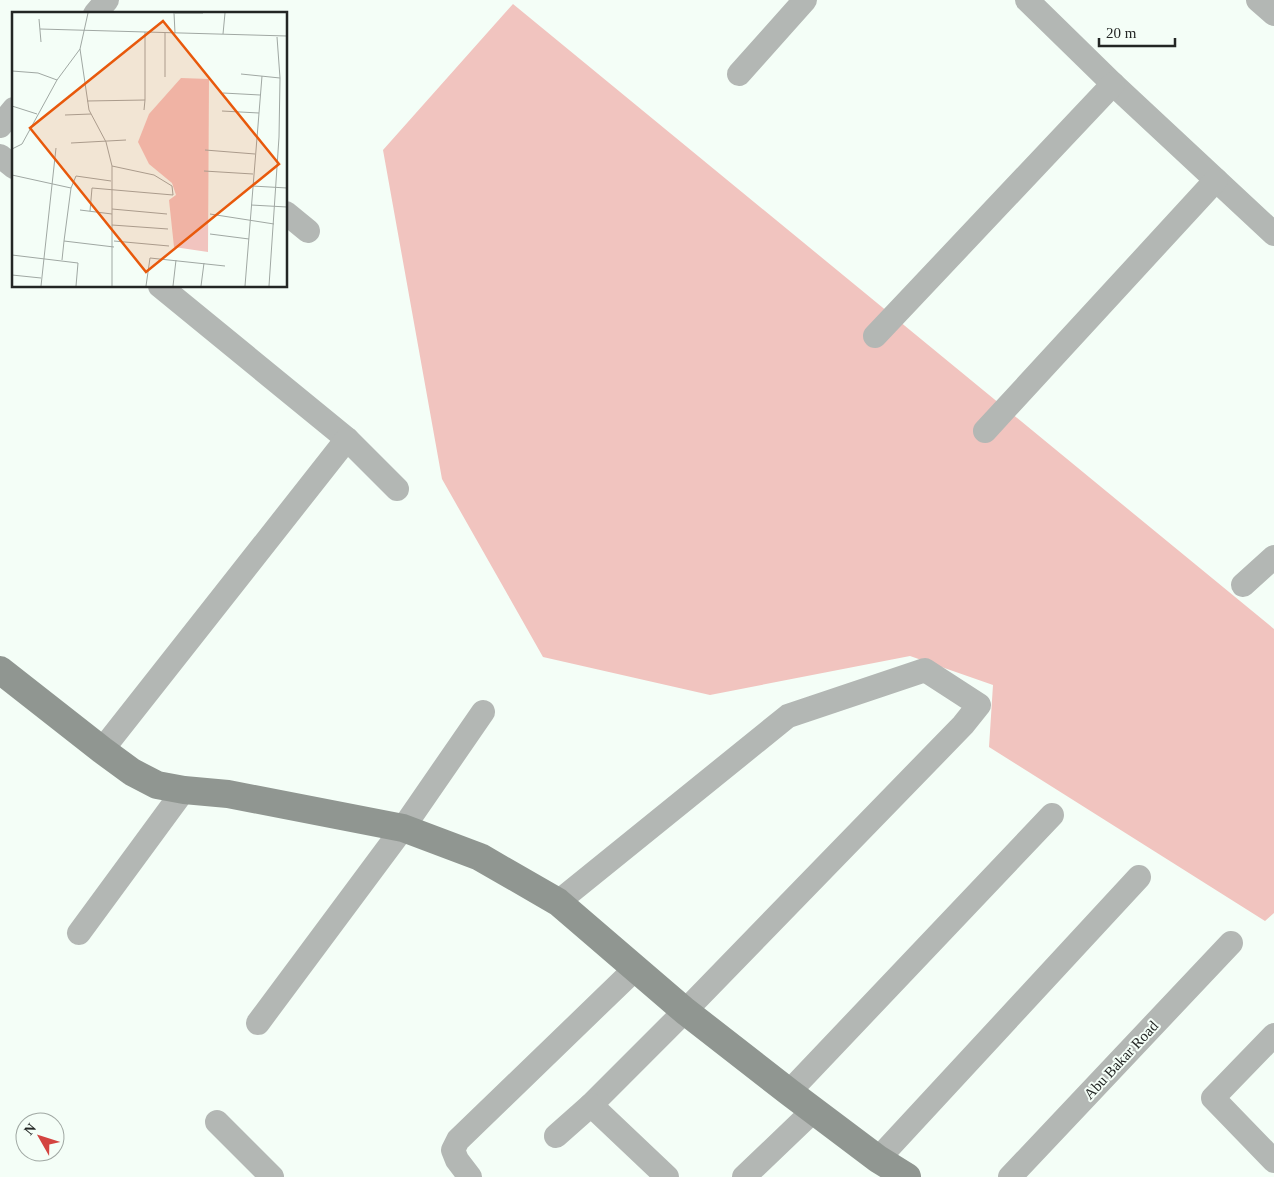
<svg xmlns="http://www.w3.org/2000/svg" width="1274" height="1177" font-family="Georgia,serif">
<style>
.green{fill:#f1c4bf}
.lines{fill:none;stroke-linecap:round;stroke-linejoin:round}
.street{stroke:#b3b7b4;stroke-width:24}
.secondary{stroke:#909691;stroke-width:28}
.labels{text-anchor:middle;stroke-width:4;stroke-linejoin:round;paint-order:stroke}
.street-label{font-size:15px;fill:#232624;stroke:#f4fef7}
.inset-road{fill:none;stroke:#a0a8a3;stroke-width:1}
.view{fill:#e8590c;fill-opacity:0.15;stroke:#e8590c;stroke-width:2.5}
.inset-edge{fill:none;stroke:#232624;stroke-width:2.5}
</style>
<rect width="100%" height="100%" fill="#f4fef7"/>
<polygon class="green" points="513,4 1274,629 1274,913 1265,921 989,747 993,685 910,656 710,695 543,657 442,479 383,150"/>
<g class="lines">
<g class="street">
<polyline points="1027,0 1113,84 1274,234"/>
<polyline points="1258,0 1274,14"/>
<polyline points="95,14 107,0"/>
<polyline points="739,74 805,0"/>
<polyline points="0,126 14,109"/>
<polyline points="0,156 14,167"/>
<polyline points="286,213 308,231"/>
<polyline points="160,286 347,439"/>
<polyline points="875,336 1113,84"/>
<polyline points="985,431 1216,180"/>
<polyline points="1243,585 1274,557"/>
<polyline points="102,750 347,439 397,489"/>
<polyline points="558,902 788,716 925,670 979,705 963,725 685,1011 591,1105 667,1177"/>
<polyline points="79,933 184,790"/>
<polyline points="258,1023 403,828 483,712"/>
<polyline points="1274,1035 1213,1098 1274,1161"/>
<polyline points="789,1092 1052,815"/>
<polyline points="217,1122 272,1177"/>
<polyline points="556,1136 591,1105"/>
<polyline points="878,1159 1139,877"/>
<polyline points="470,1177 457,1160 453,1150 458,1140 635,969"/>
<polyline points="744,1177 813,1111"/>
<polyline points="1010,1177 1231,943"/>
</g>
<polyline class="secondary" points="0,670 102,750 132,772 157,785 184,790 228,794 403,828 480,857 558,902 685,1011 789,1092 878,1159 907,1177"/>
</g>
<g class="labels">
<g class="street-label">
<text transform="translate(1121 1060) rotate(-47)" y="5">Abu Bakar Road</text>
</g>
</g>
<g transform="translate(12 12)">
<rect width="275" height="275" fill="#f4fef7"/>
<path d="M169 66 197 67 196 240 162 235 157 188 164 183 160 171 137 152 126 130 137 102Z" fill="#f1c4bf"/>
<path class="inset-road" d="M76 1 68 37 77 98 94 130 100 154V274M162 1 163 21M163 1H191M27 7 29 30M28 17 275 24M211 22 213 1M0 59 26 61 45 68M229 62 268 66M153 65V21M211 81 248 83M133 88V20M75 89 133 88 132 98M0 94 25 102M210 99 247 101M53 103 79 102M59 131 114 128M0 137 10 132 45 68 68 37M193 138 243 142M192 159 241 162M0 163 59 176 52 229 102 235M240 174 275 176M59 176 64 164 99 169M239 193 275 195M100 197 155 202M68 198 100 202M78 199 80 176 161 183 160 174 142 163 100 154M198 202 262 212M100 213 156 217M198 222 237 227M102 229 157 234M0 243 66 251 64 274M50 248 52 229M0 263 29 266M29 274 44 136M134 274 138 246 213 254M161 274 164 248M189 274 192 251M233 274 250 64M257 274 267 125 268 66 265 25"/>
<path class="view" d="M151 9 267 152 134 260 18 116Z"/>
<rect width="275" height="275" class="inset-edge"/>
</g>
<g transform="translate(40 1137) rotate(309)"><circle r="24" fill="#f4fef7" stroke="#a0a8a3"/>
<path d="M0-4L9 19L0 12L-9 19Z" fill="#d34440"/>
<text y="-8" font-size="14" font-weight="bold" text-anchor="middle" fill="#232624">N</text>
</g>
<path d="M1099 38v8h76v-8" fill="none" stroke="#232624" stroke-width="2.5"/>
<text x="1106" y="38" font-size="15" fill="#232624" stroke="#f4fef7" stroke-width="4" paint-order="stroke">20 m</text>
</svg>
